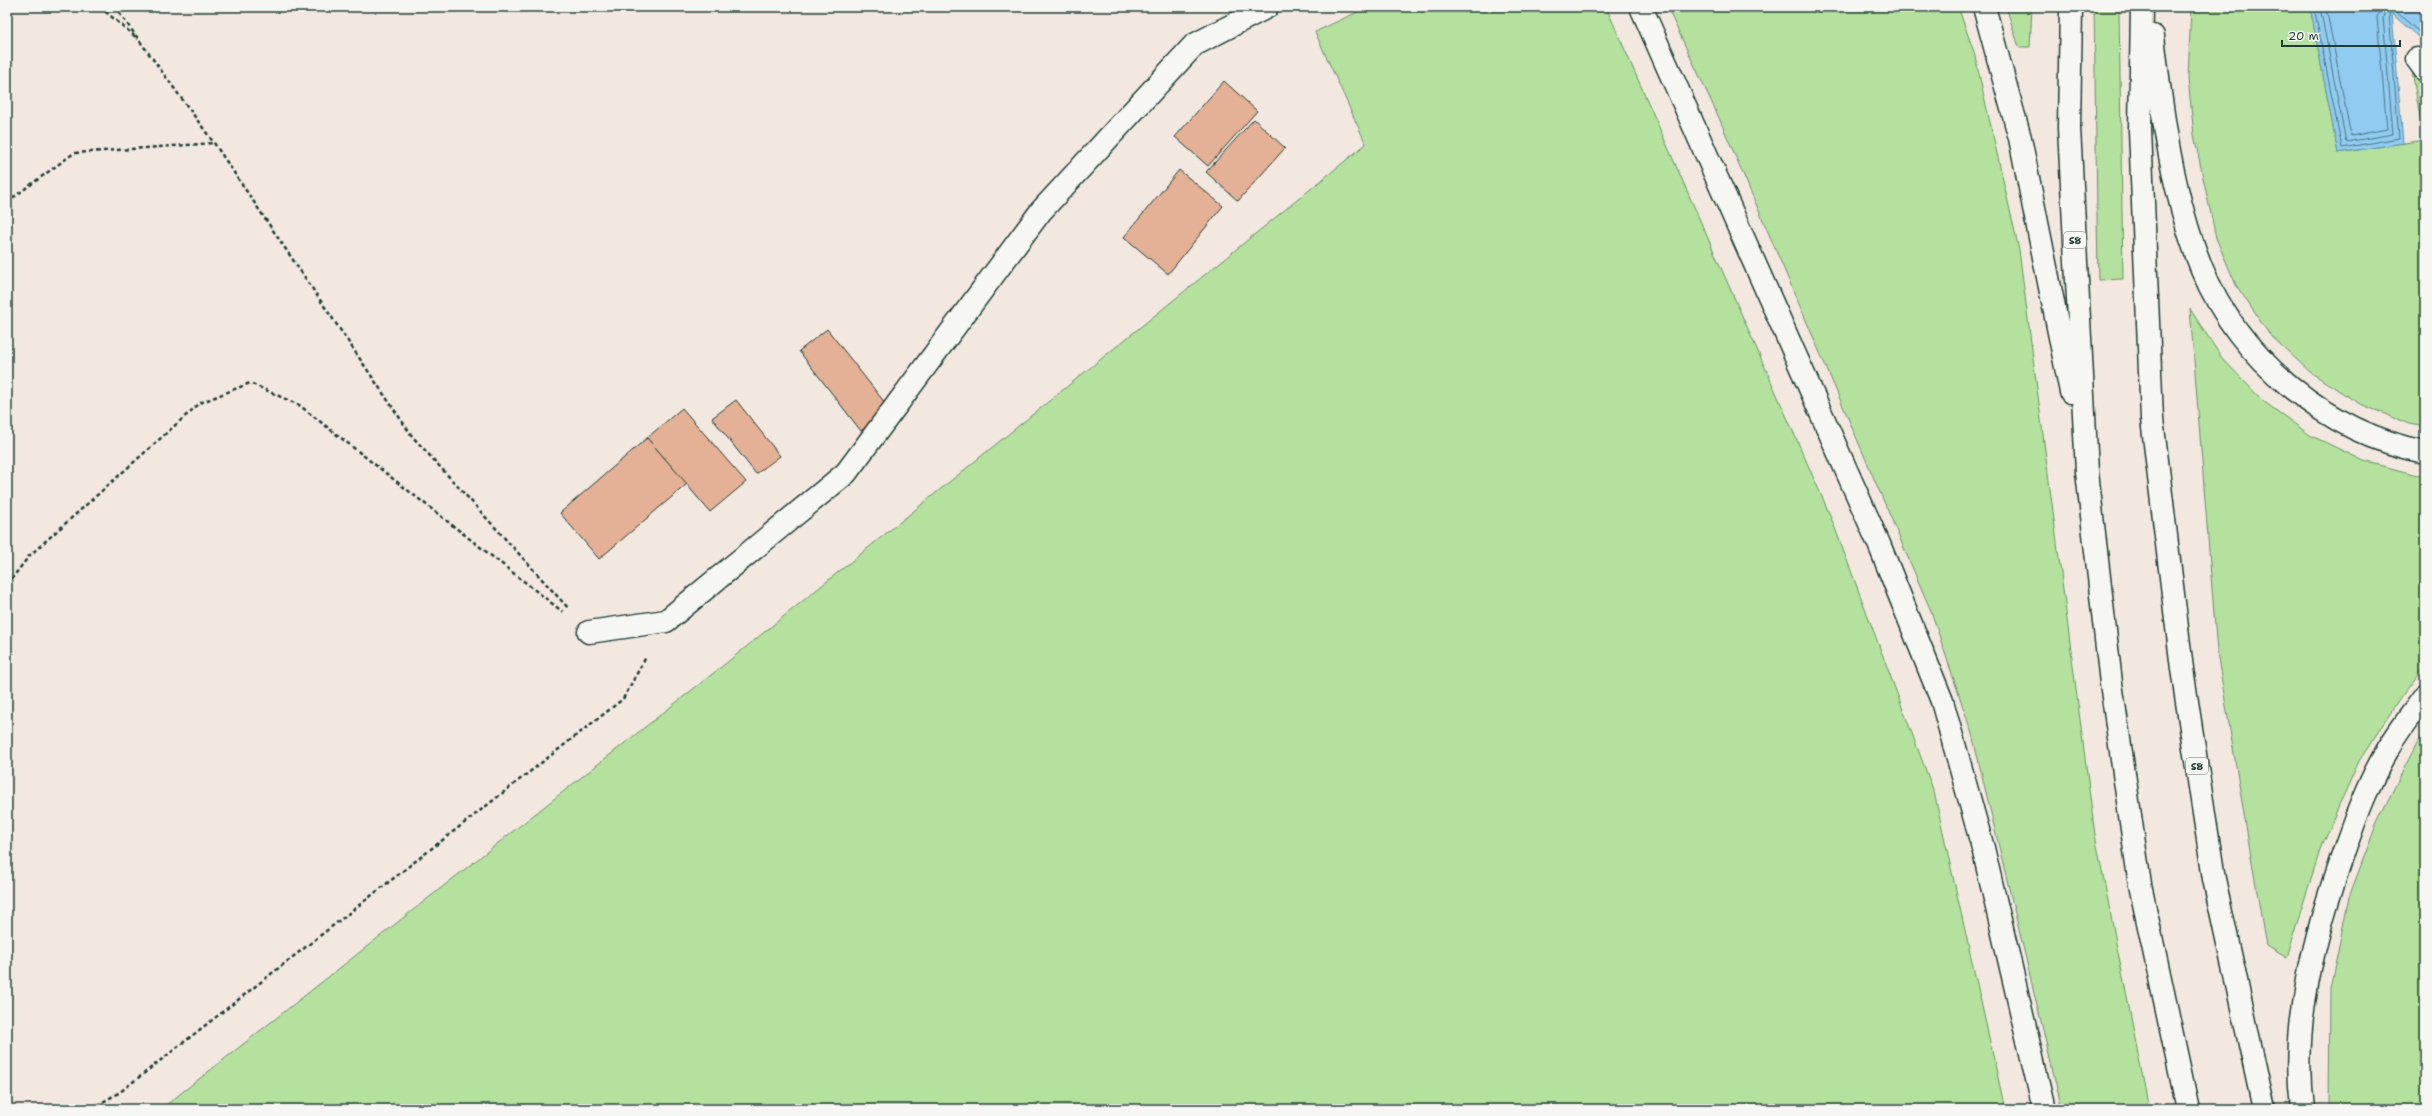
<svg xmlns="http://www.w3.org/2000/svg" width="2432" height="1116" font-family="'Shantell Sans',sans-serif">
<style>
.green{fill:#b5e19e;stroke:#6a8f69}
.water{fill:#91cbf1;stroke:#6392a5}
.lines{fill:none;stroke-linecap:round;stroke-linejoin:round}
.shore{stroke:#4d7680;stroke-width:1}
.building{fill:#e4b197;stroke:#1f3d34}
.service-casing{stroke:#1f3d34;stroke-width:25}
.minor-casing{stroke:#1f3d34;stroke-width:25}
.motorway-casing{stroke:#1f3d34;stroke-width:25}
.path{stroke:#1f3d34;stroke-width:2.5;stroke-dasharray:4 3;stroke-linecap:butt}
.service{stroke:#f6f6f2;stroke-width:22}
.minor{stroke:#f6f6f2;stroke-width:22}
.motorway{stroke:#f6f6f2;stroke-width:22}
.labels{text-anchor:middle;stroke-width:3.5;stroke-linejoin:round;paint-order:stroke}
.shield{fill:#f6f6f2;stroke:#60746d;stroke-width:1}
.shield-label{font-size:10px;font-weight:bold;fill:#1f3d34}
</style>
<rect width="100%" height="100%" fill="#f2e8e0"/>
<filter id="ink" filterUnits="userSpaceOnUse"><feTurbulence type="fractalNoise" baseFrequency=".025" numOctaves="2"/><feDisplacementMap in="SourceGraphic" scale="8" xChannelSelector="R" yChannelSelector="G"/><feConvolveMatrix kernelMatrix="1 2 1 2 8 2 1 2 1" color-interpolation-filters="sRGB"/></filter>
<g filter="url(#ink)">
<g class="green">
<polygon points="1368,7 1606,7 1830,515 1934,792 2005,1109 161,1109 725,664 1366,144 1315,32"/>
<polygon points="1667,7 1958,7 1974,52 2019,250 2095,835 2149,1109 2062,1109 1972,734 1931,611 1719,118"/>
<polygon points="2006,7 2032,7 2030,47 2019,47"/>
<polygon points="2094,7 2119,7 2123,279 2098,280"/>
<polygon points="2191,7 2310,7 2338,153 2424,140 2412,71 2425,88 2425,427 2409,424 2358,403 2310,372 2269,334 2236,285 2216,238 2194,135 2188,79"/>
<polygon points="2190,309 2222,358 2263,401 2310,435 2364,461 2425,477 2425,666 2401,697 2359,761 2322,844 2286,958 2266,946 2217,652"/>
<polygon points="2425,733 2425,1109 2329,1109 2330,989 2349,897 2378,820 2417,743"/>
</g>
<polygon class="water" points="2310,7 2425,7 2425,43 2392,14 2403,143 2338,153"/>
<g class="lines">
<g class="shore">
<polyline points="2314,7 2342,148 2399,138 2389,13 2396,12 2425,37"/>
<polyline points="2320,7 2346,142 2393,134 2383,17 2385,11 2389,7"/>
<polyline points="2326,7 2351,136 2387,129 2377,17 2380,7"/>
</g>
</g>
<g class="building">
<polygon points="1224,81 1257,111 1208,166 1175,137"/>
<polygon points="1254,119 1285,148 1238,201 1206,172"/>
<polygon points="1179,170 1223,206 1168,274 1124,237"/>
<polygon points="827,329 889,408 861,431 799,351"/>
<polygon points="736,400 780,456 756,474 712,418"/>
<polygon points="682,408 746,482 710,512 647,438"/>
<polygon points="647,438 687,484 599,559 560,513"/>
</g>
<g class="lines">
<g class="service-casing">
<g id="service">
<polyline points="2417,59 2425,70"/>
<polyline points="589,632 666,621 846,473 1041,211 1194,45 1267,7"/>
</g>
</g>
<g class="minor-casing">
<polyline id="minor" points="1641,7 1879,544 1942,701 1983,848 2044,1109"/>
</g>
<g class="motorway-casing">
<g id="motorway">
<polyline points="1984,7 2020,138 2071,392"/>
<polyline points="2071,7 2069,128 2087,472 2111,683 2140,885 2188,1109"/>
<polyline points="2142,7 2140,130 2152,419 2182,669 2214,879 2264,1109"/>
<path d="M2153 36C2162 114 2172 195 2202 269 2240 360 2328 433 2425 452"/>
<path d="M2302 1109C2291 1023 2315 934 2343 854 2355 819 2368 783 2387 751 2398 732 2412 714 2425 696"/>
</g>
</g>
<g class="path">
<polyline points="100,7 138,39"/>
<polyline points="115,7 214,143 412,436 569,609"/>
<polyline points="7,202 74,153 214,143"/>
<polyline points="7,585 29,556 200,403 250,383 299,405 563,612"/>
<polyline points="91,1109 120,1092 623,699 646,657"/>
</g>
<use href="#service" class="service"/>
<use href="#minor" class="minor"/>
<use href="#motorway" class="motorway"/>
</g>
</g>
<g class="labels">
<g class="shield">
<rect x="2064" y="232" width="22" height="16" rx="3"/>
<rect x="2186" y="758" width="22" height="16" rx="3"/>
</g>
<g class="shield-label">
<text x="2075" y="244">S8</text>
<text x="2197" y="770">S8</text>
</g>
</g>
<rect width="2432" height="1116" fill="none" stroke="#f6f6f2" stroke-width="24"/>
<rect x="12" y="12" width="2408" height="1092" fill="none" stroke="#1f3d34" stroke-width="1.5" filter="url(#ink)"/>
<path d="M2282 40v6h118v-6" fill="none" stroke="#1f3d34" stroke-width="2"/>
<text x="2288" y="40" font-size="12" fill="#1f3d34" stroke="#f6f6f2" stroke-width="3" paint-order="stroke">20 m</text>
</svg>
